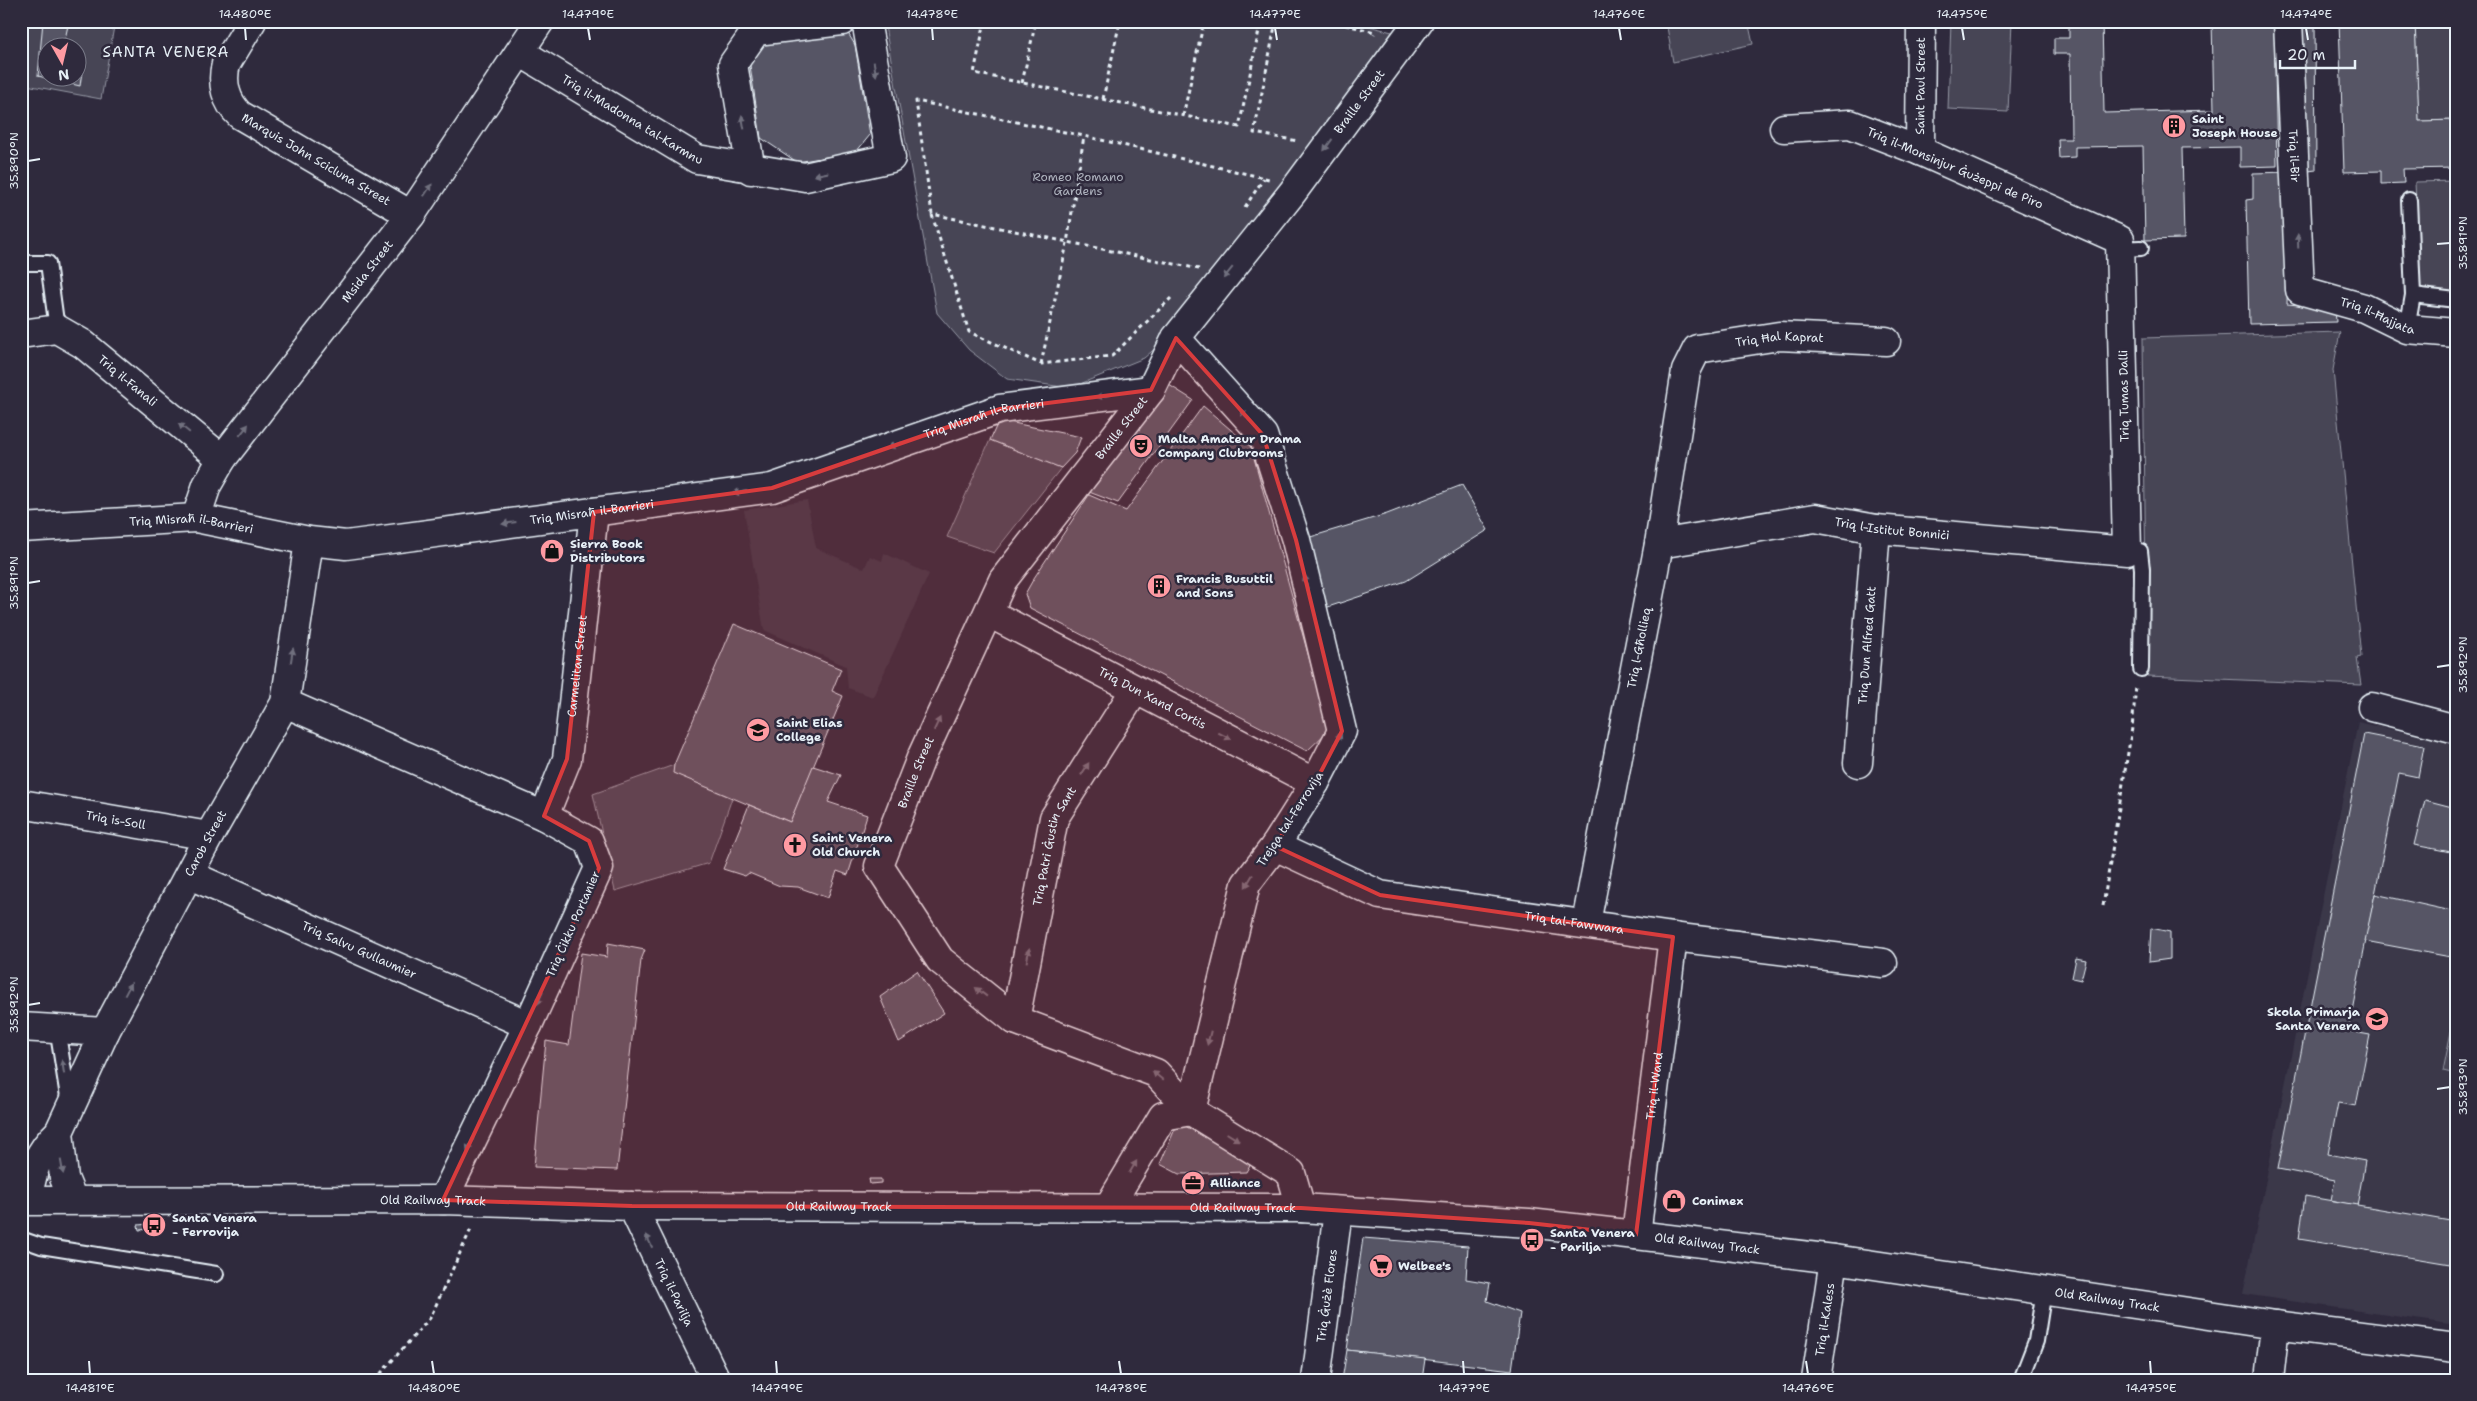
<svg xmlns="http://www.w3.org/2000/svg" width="2477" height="1401" font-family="'Shantell Sans',sans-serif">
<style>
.built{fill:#3b3749}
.green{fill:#464455;stroke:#979aa6;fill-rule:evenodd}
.building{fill:#575565;stroke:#e8f1f8}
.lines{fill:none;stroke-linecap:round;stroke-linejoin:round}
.lane-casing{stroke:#e8f1f8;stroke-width:18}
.street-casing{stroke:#e8f1f8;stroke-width:31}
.secondary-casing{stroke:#e8f1f8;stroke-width:31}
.path{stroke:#e8f1f8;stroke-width:3;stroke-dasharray:4 4;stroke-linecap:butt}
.lane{stroke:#2f2a3d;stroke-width:14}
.street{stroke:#2f2a3d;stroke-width:28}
.secondary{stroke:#2f2a3d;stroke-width:28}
.oneway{fill:#70707e}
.marked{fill:#d83c3d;fill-opacity:0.2;stroke:#d83c3d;stroke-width:4;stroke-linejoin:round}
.ticks{fill:none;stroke:#e8f1f8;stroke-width:2}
.labels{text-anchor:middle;stroke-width:5;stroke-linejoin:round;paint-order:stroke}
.street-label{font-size:12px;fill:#e8f1f8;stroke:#2f2a3d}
.poi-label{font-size:12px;font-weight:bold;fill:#e8f1f8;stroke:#2f2a3d;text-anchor:start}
.park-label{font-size:12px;fill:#afb4bf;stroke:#2f2a3d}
.quarter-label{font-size:15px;letter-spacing:1px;fill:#e8f1f8;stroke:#2f2a3d}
.neatline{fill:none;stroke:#e8f1f8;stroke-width:2}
.ticks-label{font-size:12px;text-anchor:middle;fill:#e8f1f8}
</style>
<rect width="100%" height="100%" fill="#2f2a3d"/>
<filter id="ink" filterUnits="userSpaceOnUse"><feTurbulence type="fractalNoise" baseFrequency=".02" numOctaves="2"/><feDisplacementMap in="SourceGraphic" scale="10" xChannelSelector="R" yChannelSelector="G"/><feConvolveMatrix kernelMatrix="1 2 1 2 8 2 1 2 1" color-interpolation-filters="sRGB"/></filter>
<g filter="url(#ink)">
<g class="built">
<polygon points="807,500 816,548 864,569 870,556 882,561 884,553 929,574 873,697 848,688 846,666 764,630 744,510"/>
<polygon points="2358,722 2456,744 2456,1325 2243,1294"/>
</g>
<g class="green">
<path d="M21 21H115L101 99 21 84ZM48 48H78V78H48Z"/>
<polygon points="884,21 1349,21 1392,32 1305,153 1165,340 1144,358 1070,388 1007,379 969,350 937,313"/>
<polygon points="1666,21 1748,21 1753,44 1673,62"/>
<polygon points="1951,21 2012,21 2008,112 1948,109"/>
<polygon points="2415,21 2456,21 2456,120 2419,121"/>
<polygon points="2456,181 2456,293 2420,289 2415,182"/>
<polygon points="2340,332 2333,370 2361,657 2357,658 2361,685 2147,676 2143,338"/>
<polygon points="990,440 1061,468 994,553 947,537"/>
<polygon points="674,765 674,773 732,798 709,863 615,891 593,794"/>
<polygon points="2456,1007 2456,1074 2443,1071"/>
</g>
<g class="building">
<polygon points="43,21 69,21 63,48 48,48 48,78 78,78 78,70 82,71 80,86 38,76"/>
<polygon points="2069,21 2102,21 2104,113 2214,110 2212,21 2274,21 2277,166 2240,167 2240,147 2182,148 2184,239 2145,240 2143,146 2075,147 2075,157 2059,158 2058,139 2071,139 2070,54 2054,54 2054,38 2069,38"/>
<polygon points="2296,21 2315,21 2316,170 2301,172"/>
<polygon points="2339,21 2415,21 2419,121 2456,120 2456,168 2403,169 2404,183 2381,184 2381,171 2344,172"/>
<polygon points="845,28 855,45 870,135 856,152 797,162 761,138 749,59 764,43"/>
<polygon points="2290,172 2287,304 2335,308 2336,322 2249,324 2246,200 2253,199 2253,173"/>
<polygon points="1169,385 1193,400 1118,503 1089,492"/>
<polygon points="1203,406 1251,447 1329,730 1307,751 1030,608 1025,594 1034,578 1089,495 1126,511"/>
<polygon points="999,420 1057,432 1081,437 1075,453 1061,468 990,440"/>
<polygon points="1462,485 1488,530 1406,581 1322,609 1307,538 1387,514"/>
<polygon points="734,624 841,669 832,691 843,696 790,822 673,773 674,765"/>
<polygon points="2364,734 2424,746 2418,777 2399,773 2348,1031 2370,1035 2356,1106 2338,1103 2328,1154 2365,1161 2357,1206 2331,1200 2335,1180 2278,1169"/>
<polygon points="813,766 841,775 828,802 867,815 848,875 837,871 828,898 798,887 780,886 749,873 745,876 723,869 749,805 790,822"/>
<polygon points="2425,800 2456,808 2456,853 2414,845"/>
<polygon points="2375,894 2456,912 2456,958 2365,941"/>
<polygon points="2151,928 2170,932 2170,959 2149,962"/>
<polygon points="608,943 645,950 641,960 617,1170 534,1167 546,1041 569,1045 581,953 607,957"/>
<polygon points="2076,958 2086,960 2081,980 2072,978"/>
<polygon points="917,971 944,1013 899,1042 880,997"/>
<polygon points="1178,1122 1251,1163 1246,1172 1179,1174 1160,1164"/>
<polygon points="869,1179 881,1179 881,1183 870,1184"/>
<polygon points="2305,1196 2456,1222 2456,1265 2299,1239"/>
<polygon points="149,1224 150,1229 139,1230 138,1225"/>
<polygon points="1363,1238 1468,1246 1466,1279 1490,1283 1487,1301 1520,1313 1512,1370 1347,1350"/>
<polygon points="1526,1239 1538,1239 1538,1244 1526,1245"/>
<polygon points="1347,1350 1425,1359 1422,1380 1342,1380"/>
</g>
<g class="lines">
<g class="lane-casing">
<g id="lane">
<polyline points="2120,249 2141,248"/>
<polyline points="21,263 48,263 57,329"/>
<polyline points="2413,295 2456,300"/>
<polyline points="2407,329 2413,295 2409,200"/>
<polyline points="2127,551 2140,551 2142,569 2141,669"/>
<polyline points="57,1028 69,1103"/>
<polyline points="21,1239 41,1246 216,1274"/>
<polyline points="2021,1380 2036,1341 2044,1290"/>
</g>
</g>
<g class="street-casing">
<g id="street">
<path id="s1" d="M252 21 226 64C221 83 226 102 240 115L411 215"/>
<path id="s2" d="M2288 21 2300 290 2364 308 2407 329 2456 333"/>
<path id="s3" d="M520 52 697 159 805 177 891 158 866 21"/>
<path id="s4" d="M1920 151 1921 21"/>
<polyline points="751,170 733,64 756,31 842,21"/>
<path id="s5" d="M21 334 57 329 83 344 222 459"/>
<polyline points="1176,338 1263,435 1296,540 1342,731 1315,783 1275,846 1246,884 1191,1111"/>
<path id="s6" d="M196 518 207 485 222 459 411 215 540 21"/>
<path id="s7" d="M21 528 196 518 309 541 346 545 772 488 1000 409 1151 390"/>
<path id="s8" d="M1659 544 1815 518 1876 529 2127 551 2120 240 1920 151 1850 124 1784 128"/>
<path id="s9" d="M989 613 1315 783"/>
<polyline points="285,703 544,816 589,841 599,868 528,1025 443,1200"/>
<polyline points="2372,707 2456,729"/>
<path id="s10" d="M1858 763 1876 529"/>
<path id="s11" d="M21 804 209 836"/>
<path id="s12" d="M544 816 567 759 594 512"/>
<path id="s13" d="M1275 846 1380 895 1673 937 1883 963"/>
<path id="s14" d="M190 875 528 1025"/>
<path id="s15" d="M1586 923 1659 544 1686 371 1697 349 1779 336 1886 341"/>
<path id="s16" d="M1015 1020 1054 818 1135 690"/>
<polyline points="21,1027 105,1032"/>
<path d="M27 1200C33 1171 36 1153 59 1132"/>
<path id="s17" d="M73 1200 64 1178 59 1132 105 1032 209 836 285 703 309 541"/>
<path id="s18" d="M632 1206 716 1380"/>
<polyline points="1108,1208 1163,1116 1191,1111"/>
<path id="s19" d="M1301 1208 1291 1173 1191 1111 1156 1073 1015 1020 940 960 879 866 921 758 1003 580 1151 390 1176 338 1292 193 1419 21"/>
<path id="s20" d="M1636 1235 1673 937"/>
<path id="s21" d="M1316 1380 1338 1211"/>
<path id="s22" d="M1816 1380 1834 1259"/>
<polyline points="2269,1380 2275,1325"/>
</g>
</g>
<g class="secondary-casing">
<g id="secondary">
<path id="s23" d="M21 1201 443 1200 632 1206 1301 1208 1529 1223 1636 1235 1834 1259 2275 1325 2456 1348"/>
</g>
</g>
<g class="path">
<polyline points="985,21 974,73 1239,127 1261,21"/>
<polyline points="1276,21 1254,133 1298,141"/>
<polyline points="1330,21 1375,32 1374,34"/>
<polyline points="1022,83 1036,21"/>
<polyline points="1103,99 1120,21"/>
<polyline points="1183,116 1204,21"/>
<polyline points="1245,207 1264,178"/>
<polyline points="932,215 969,332 1041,364 1112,356 1171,298"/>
<polyline points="1199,269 932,214 916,101 1084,136 1269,179"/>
<polyline points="1041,364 1067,243 1084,136"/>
<polyline points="2103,906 2132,728 2136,686"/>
<polyline points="375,1380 430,1318 472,1227"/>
</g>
<use href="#lane" class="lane"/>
<use href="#street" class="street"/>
<use href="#secondary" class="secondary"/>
</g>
<defs><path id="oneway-solid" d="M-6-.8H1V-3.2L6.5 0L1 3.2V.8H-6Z" transform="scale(1.25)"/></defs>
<g class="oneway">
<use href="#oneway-solid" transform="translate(875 69) rotate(80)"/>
<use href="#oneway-solid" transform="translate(743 122) rotate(-100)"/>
<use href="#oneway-solid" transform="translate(1328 145) rotate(126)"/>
<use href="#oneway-solid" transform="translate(821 174) rotate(168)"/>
<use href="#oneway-solid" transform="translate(428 190) rotate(-56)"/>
<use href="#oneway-solid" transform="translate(2298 241) rotate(-92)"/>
<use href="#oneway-solid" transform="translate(1228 273) rotate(129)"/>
<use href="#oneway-solid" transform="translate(1103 396) rotate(173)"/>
<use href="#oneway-solid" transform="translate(1245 415) rotate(-132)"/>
<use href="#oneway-solid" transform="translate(184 428) rotate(-141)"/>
<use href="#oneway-solid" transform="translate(244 430) rotate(-52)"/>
<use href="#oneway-solid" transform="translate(895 445) rotate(161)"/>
<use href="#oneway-solid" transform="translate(740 492) rotate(172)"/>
<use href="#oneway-solid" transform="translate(509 523) rotate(172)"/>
<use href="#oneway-solid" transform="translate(1306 582) rotate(-103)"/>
<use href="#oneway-solid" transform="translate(292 655) rotate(-81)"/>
<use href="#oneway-solid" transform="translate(937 724) rotate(-65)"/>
<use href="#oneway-solid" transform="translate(1225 736) rotate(27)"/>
<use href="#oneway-solid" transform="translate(1338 739) rotate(-63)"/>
<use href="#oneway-solid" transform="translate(1085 769) rotate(-58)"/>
<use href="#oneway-solid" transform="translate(1249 881) rotate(121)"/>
<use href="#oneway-solid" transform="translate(1028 955) rotate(-79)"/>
<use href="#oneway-solid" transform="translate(128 989) rotate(-62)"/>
<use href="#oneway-solid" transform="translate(981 992) rotate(-142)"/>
<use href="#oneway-solid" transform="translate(540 998) rotate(114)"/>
<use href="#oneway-solid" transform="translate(1209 1038) rotate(104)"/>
<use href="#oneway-solid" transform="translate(63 1067) rotate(-99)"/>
<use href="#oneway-solid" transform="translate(1158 1076) rotate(-141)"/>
<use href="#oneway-solid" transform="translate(1233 1137) rotate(32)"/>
<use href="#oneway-solid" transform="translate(470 1145) rotate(116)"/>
<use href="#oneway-solid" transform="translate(62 1167) rotate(80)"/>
<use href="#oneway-solid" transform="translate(1133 1167) rotate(-59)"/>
<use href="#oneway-solid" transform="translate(649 1241) rotate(-116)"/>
</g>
</g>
<path class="marked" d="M1176 338 1263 435 1296 540 1342 731 1315 783 1275 846 1380 895 1673 937 1636 1235 1529 1223 1301 1208 632 1206 443 1200 599 868 589 841 544 816 567 759 594 512 772 488 1000 409 1151 390Z"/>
<path class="ticks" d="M245 28 246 40M588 28 590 40M932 28 933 40M1275 28 1277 40M1619 28 1621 40M1962 28 1964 40M2306 28 2308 40M28 161 40 159M2437 244 2450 243M28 583 40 581M2437 667 2450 665M28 1005 40 1003M2437 1089 2450 1087M89 1361 90 1374M432 1361 434 1374M776 1361 777 1374M1119 1361 1121 1374M1463 1361 1464 1374M1806 1361 1808 1374M2150 1361 2151 1374"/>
<defs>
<g id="building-disc" transform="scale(1.25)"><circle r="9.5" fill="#ff9aa2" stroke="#2f2a3d"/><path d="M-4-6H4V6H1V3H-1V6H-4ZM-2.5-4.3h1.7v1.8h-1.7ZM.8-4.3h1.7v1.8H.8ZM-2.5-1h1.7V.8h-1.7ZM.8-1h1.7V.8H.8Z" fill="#111"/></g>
<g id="theatre-disc" transform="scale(1.25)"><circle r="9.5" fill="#ff9aa2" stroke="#2f2a3d"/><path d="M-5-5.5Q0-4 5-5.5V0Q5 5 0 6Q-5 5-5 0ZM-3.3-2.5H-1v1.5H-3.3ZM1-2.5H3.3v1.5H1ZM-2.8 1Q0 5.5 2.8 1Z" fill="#111"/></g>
<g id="shop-disc" transform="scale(1.25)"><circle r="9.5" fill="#ff9aa2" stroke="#2f2a3d"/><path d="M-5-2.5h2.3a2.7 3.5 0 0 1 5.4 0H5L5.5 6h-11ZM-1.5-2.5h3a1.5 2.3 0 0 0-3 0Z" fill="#111"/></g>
<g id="school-disc" transform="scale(1.25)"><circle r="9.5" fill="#ff9aa2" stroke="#2f2a3d"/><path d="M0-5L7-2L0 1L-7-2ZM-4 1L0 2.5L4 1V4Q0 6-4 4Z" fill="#111"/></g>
<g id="church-disc" transform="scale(1.25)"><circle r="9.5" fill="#ff9aa2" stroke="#2f2a3d"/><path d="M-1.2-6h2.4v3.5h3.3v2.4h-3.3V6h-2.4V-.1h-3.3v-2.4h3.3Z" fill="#111"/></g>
<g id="office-disc" transform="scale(1.25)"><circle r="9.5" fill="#ff9aa2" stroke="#2f2a3d"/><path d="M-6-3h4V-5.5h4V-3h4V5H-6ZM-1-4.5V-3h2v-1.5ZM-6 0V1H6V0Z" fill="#111"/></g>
<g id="bus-disc" transform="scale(1.25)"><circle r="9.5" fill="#ff9aa2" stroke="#2f2a3d"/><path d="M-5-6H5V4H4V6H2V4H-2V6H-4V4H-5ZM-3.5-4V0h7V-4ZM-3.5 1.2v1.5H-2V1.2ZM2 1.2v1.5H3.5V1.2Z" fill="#111"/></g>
<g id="supermarket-disc" transform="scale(1.25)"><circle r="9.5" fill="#ff9aa2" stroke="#2f2a3d"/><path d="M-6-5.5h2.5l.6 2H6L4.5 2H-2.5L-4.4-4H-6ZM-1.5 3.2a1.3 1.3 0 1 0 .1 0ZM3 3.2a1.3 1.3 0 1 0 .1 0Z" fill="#111"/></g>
</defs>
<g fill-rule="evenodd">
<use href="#building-disc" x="2174" y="126"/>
<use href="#theatre-disc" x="1141" y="446"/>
<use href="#shop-disc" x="552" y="551"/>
<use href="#building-disc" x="1159" y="586"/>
<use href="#school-disc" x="758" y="730"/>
<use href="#church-disc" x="795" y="845"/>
<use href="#school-disc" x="2377" y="1019"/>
<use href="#office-disc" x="1193" y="1183"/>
<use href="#shop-disc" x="1674" y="1201"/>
<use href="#bus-disc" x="154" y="1225"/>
<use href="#bus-disc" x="1532" y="1240"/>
<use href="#supermarket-disc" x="1381" y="1266"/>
</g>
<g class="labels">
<g class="street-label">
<text dy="4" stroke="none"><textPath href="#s4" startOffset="65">Saint Paul Street</textPath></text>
<text dy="4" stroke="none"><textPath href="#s19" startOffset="1474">Braille Street</textPath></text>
<text dy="4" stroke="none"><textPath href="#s3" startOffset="131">Triq il-Madonna tal-Karmnu</textPath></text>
<text dy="4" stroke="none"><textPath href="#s2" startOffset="135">Triq il-Bir</textPath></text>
<text dy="4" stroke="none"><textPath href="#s1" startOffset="194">Marquis John Scicluna Street</textPath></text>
<text transform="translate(1955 168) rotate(23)" y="4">Triq il-Monsinjur Ġużeppi de Piro</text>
<text dy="4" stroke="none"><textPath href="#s6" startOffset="302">Msida Street</textPath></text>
<text dy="4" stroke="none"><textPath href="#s2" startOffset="351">Triq il-Ħajjata</textPath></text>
<text dy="4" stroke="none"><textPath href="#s15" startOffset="669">Triq Ħal Kaprat</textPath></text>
<text dy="4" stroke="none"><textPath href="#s5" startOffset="124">Triq il-Fanali</textPath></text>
<text transform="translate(2124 396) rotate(-91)" y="4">Triq Tumas Dalli</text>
<text dy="4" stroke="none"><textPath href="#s7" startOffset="981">Triq Misraħ il-Barrieri</textPath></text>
<text dy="4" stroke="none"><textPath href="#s19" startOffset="1069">Braille Street</textPath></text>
<text dy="4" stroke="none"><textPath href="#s7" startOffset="576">Triq Misraħ il-Barrieri</textPath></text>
<text dy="4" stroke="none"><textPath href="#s7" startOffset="171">Triq Misraħ il-Barrieri</textPath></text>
<text dy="4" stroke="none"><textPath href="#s8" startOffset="236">Triq l-Istitut Bonniċi</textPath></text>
<text dy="4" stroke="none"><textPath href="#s10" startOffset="118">Triq Dun Alfred Gatt</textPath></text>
<text dy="4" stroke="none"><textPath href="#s15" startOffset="280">Triq l-Għollieq</textPath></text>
<text dy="4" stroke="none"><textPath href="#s12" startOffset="155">Carmelitan Street</textPath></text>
<text dy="4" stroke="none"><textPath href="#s9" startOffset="184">Triq Dun Xand Cortis</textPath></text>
<text dy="4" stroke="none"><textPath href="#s19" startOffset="665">Braille Street</textPath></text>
<text dy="4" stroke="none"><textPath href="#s11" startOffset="96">Triq is-Soll</textPath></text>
<text transform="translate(1290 819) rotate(-57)" y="4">Trejqa tal-Ferrovija</text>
<text dy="4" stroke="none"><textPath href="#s17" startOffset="394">Carob Street</textPath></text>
<text dy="4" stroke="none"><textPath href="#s16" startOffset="179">Triq Patri Ġustin Sant</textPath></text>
<text dy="4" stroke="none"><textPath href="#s13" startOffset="312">Triq tal-Fawwara</textPath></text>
<text transform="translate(573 924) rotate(-66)" y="4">Triq Ċikku Portanier</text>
<text dy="4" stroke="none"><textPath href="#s14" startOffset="185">Triq Salvu Gullaumier</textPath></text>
<text dy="4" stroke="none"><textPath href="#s20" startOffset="150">Triq il-Ward</textPath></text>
<text dy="4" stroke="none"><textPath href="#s23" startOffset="412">Old Railway Track</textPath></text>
<text dy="4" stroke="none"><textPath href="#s23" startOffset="818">Old Railway Track</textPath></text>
<text dy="4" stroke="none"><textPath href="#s23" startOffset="1222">Old Railway Track</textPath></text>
<text dy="4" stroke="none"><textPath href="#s23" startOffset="1688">Old Railway Track</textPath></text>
<text dy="4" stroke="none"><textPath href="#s18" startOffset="96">Triq il-Parilja</textPath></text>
<text dy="4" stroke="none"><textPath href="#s21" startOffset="85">Triq Ġużè Flores</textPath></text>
<text dy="4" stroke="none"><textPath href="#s23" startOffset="2092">Old Railway Track</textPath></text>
<text dy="4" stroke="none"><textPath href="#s22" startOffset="61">Triq il-Kaless</textPath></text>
</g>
<g class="poi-label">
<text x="2192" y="123">Saint<tspan x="2192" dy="14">Joseph House</tspan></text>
<text x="1158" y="443">Malta Amateur Drama<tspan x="1158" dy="14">Company Clubrooms</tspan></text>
<text x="570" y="548">Sierra Book<tspan x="570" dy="14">Distributors</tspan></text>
<text x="1176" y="583">Francis Busuttil<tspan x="1176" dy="14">and Sons</tspan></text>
<text x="776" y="727">Saint Elias<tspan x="776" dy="14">College</tspan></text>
<text x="812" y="842">Saint Venera<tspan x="812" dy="14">Old Church</tspan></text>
<text x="2360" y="1016" text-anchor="end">Skola Primarja<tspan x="2360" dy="14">Santa Venera</tspan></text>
<text x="1210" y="1187">Alliance</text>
<text x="1692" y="1205">Conimex</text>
<text x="172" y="1222">Santa Venera<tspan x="172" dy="14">- Ferrovija</tspan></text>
<text x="1550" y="1237">Santa Venera<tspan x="1550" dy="14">- Parilja</tspan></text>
<text x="1398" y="1270">Welbee's</text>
</g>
<g class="park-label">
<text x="1078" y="181">Romeo Romano<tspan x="1078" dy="14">Gardens</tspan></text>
</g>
<g class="quarter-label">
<text x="166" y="57">SANTA VENERA</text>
</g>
</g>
<rect width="2477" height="1401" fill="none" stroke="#2f2a3d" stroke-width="55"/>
<g transform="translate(62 62) rotate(172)"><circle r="24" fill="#2f2a3d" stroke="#797a88"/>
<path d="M0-4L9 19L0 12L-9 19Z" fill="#ff9aa2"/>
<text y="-8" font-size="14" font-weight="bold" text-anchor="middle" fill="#e8f1f8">N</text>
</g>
<path d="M2280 60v8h75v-8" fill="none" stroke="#e8f1f8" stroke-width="2.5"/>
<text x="2287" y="60" font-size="15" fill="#e8f1f8" stroke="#2f2a3d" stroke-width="4" paint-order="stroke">20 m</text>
<rect x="28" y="28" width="2422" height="1346" class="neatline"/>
<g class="ticks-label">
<text x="245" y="18">14.480°E</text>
<text x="588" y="18">14.479°E</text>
<text x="932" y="18">14.478°E</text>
<text x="1275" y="18">14.477°E</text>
<text x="1619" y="18">14.476°E</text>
<text x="1962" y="18">14.475°E</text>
<text x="2306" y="18">14.474°E</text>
<text transform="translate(14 161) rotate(-90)" y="4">35.890°N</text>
<text transform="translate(2463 243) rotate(-90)" y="4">35.891°N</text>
<text transform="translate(14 583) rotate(-90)" y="4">35.891°N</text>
<text transform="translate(2463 665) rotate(-90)" y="4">35.892°N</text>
<text transform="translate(14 1005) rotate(-90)" y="4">35.892°N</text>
<text transform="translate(2463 1087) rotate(-90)" y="4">35.893°N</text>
<text x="90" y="1392">14.481°E</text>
<text x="434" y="1392">14.480°E</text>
<text x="777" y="1392">14.479°E</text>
<text x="1121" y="1392">14.478°E</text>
<text x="1464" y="1392">14.477°E</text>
<text x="1808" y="1392">14.476°E</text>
<text x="2151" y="1392">14.475°E</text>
</g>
</svg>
